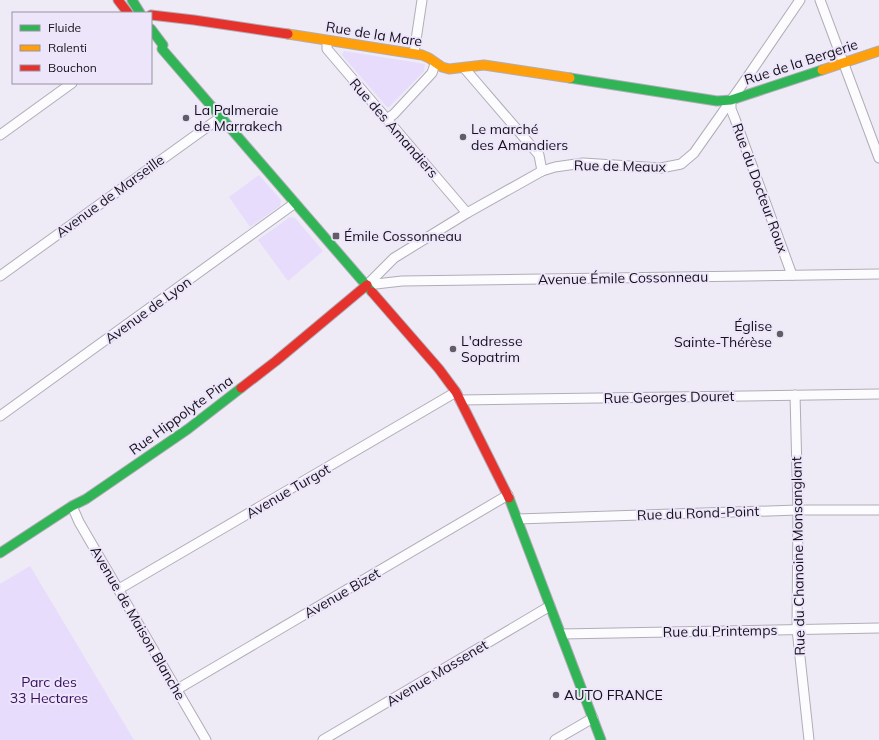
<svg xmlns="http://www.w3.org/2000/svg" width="879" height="740" font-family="Mulish,sans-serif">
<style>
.green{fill:#e7dcfb}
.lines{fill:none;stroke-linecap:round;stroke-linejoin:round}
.street-casing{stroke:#b0adb7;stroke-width:11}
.fast-casing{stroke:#b0adb7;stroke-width:11}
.slow-casing{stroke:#b0adb7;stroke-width:11}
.jam-casing{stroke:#b0adb7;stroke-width:11}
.street{stroke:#fcfcfe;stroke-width:9}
.fast{stroke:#30b455;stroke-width:9}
.slow{stroke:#ff9f0a;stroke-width:9}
.jam{stroke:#e5322d;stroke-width:9}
.poi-dot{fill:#615d67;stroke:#ede6fb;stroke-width:1.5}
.labels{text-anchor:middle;stroke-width:4;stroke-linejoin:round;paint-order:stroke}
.street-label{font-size:14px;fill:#15111a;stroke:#ede6fb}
.poi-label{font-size:14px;fill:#15111a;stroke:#ede6fb;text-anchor:start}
.park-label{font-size:14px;fill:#370c5f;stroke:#ede6fb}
</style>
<rect width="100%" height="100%" fill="#eeebf6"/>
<g class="green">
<polygon points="344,51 425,64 424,71 389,107 387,107 342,55"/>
<polygon points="259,175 281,200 280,206 250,227 229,197"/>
<polygon points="290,217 295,218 323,251 288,281 258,240"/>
<polygon points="30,566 134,740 0,740 0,584"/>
</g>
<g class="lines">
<g class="street-casing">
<g id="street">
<polyline points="820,0 879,158"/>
<polyline points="327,41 327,49 467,213"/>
<polyline points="414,53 422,0"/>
<polyline points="465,69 539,155 542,171"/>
<polyline points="731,100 731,109 735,119 792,275"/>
<polyline points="387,119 394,114 432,73 435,64"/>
<polyline points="0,135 72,83"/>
<polyline points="0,276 221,117"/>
<polyline points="367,285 394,258 467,213 542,171 555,167 583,163 661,168 681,164 694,153 744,82 800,0"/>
<polyline points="367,285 402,281 879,274"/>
<polyline points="795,395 798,510 797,629 809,740"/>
<polyline points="460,400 879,394"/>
<polyline points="0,416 295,203"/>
<polyline points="72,506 79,522 206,740"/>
<polyline points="517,519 798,510 879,510"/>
<polyline points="119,589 456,392"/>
<polyline points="561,634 879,628"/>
<polyline points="176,690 508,495"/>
<polyline points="323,740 550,606"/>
<polyline points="555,740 593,718"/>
</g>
</g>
<g class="fast-casing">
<g id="fast">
<polyline points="132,0 140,13"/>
<polyline points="151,29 163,45 162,49 372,292"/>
<polyline points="570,78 717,101 731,100 822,70"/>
<polyline points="509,498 601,740"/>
<polyline points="0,553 72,506 86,499 188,429 241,388"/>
</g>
</g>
<g class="slow-casing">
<g id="slow">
<polyline points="288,34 422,55 429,58 442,67 449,69 484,65 570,78"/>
<polyline points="822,70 879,51"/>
</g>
</g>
<g class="jam-casing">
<g id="jam">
<polyline points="118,0 128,13"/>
<polyline points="151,15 194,20 288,34"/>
<polyline points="372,292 439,369 456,392 509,498"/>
<polyline points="241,388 276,361 367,285"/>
</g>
</g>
<use href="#street" class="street"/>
<use href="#fast" class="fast"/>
<use href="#slow" class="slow"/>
<use href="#jam" class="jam"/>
</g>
<g class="poi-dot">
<circle cx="186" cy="118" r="4"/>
<circle cx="463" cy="137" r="4"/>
<rect x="332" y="232" width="8" height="8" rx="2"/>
<circle cx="780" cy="334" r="4"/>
<circle cx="453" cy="349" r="4"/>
<circle cx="556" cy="695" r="4"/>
</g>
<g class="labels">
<g class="street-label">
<text transform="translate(374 34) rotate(9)" y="5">Rue de la Mare</text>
<text transform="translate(801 62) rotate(-18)" y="5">Rue de la Bergerie</text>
<text transform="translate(394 128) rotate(49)" y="5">Rue des Amandiers</text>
<text transform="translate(620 166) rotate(1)" y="5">Rue de Meaux</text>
<text transform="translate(760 188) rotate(70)" y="5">Rue du Docteur Roux</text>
<text transform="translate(110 196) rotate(-36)" y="5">Avenue de Marseille</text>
<text transform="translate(623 278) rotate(-1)" y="5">Avenue Émile Cossonneau</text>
<text transform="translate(148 310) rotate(-36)" y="5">Avenue de Lyon</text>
<text transform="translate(669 397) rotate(-1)" y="5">Rue Georges Douret</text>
<text transform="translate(181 415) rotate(-36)" y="5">Rue Hippolyte Pina</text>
<text transform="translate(288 491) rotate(-30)" y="5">Avenue Turgot</text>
<text transform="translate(698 513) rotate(-2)" y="5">Rue du Rond-Point</text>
<text transform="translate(798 556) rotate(-91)" y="5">Rue du Chanoine Monsanglant</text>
<text transform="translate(342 593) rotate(-30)" y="5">Avenue Bizet</text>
<text transform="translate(138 623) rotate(60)" y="5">Avenue de Maison Blanche</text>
<text transform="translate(720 631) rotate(-1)" y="5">Rue du Printemps</text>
<text transform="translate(437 673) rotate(-31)" y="5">Avenue Massenet</text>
</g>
<g class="poi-label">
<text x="194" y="115">La Palmeraie<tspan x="194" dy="16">de Marrakech</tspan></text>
<text x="471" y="134">Le marché<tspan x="471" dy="16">des Amandiers</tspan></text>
<text x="344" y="241">Émile Cossonneau</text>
<text x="772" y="331" text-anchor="end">Église<tspan x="772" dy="16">Sainte-Thérèse</tspan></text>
<text x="461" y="346">L'adresse<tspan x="461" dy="16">Sopatrim</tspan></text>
<text x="564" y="700">AUTO FRANCE</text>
</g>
<g class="park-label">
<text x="49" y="687">Parc des<tspan x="49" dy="16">33 Hectares</tspan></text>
</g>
</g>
<rect x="12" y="12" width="140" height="72" fill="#ede6fb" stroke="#9791a1"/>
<rect x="20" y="25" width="20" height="6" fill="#30b455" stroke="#9791a1"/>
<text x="48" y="32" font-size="12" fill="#15111a">Fluide</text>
<rect x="20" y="45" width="20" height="6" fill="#ff9f0a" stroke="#9791a1"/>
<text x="48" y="52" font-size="12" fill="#15111a">Ralenti</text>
<rect x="20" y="65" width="20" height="6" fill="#e5322d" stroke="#9791a1"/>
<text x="48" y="72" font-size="12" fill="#15111a">Bouchon</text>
</svg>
